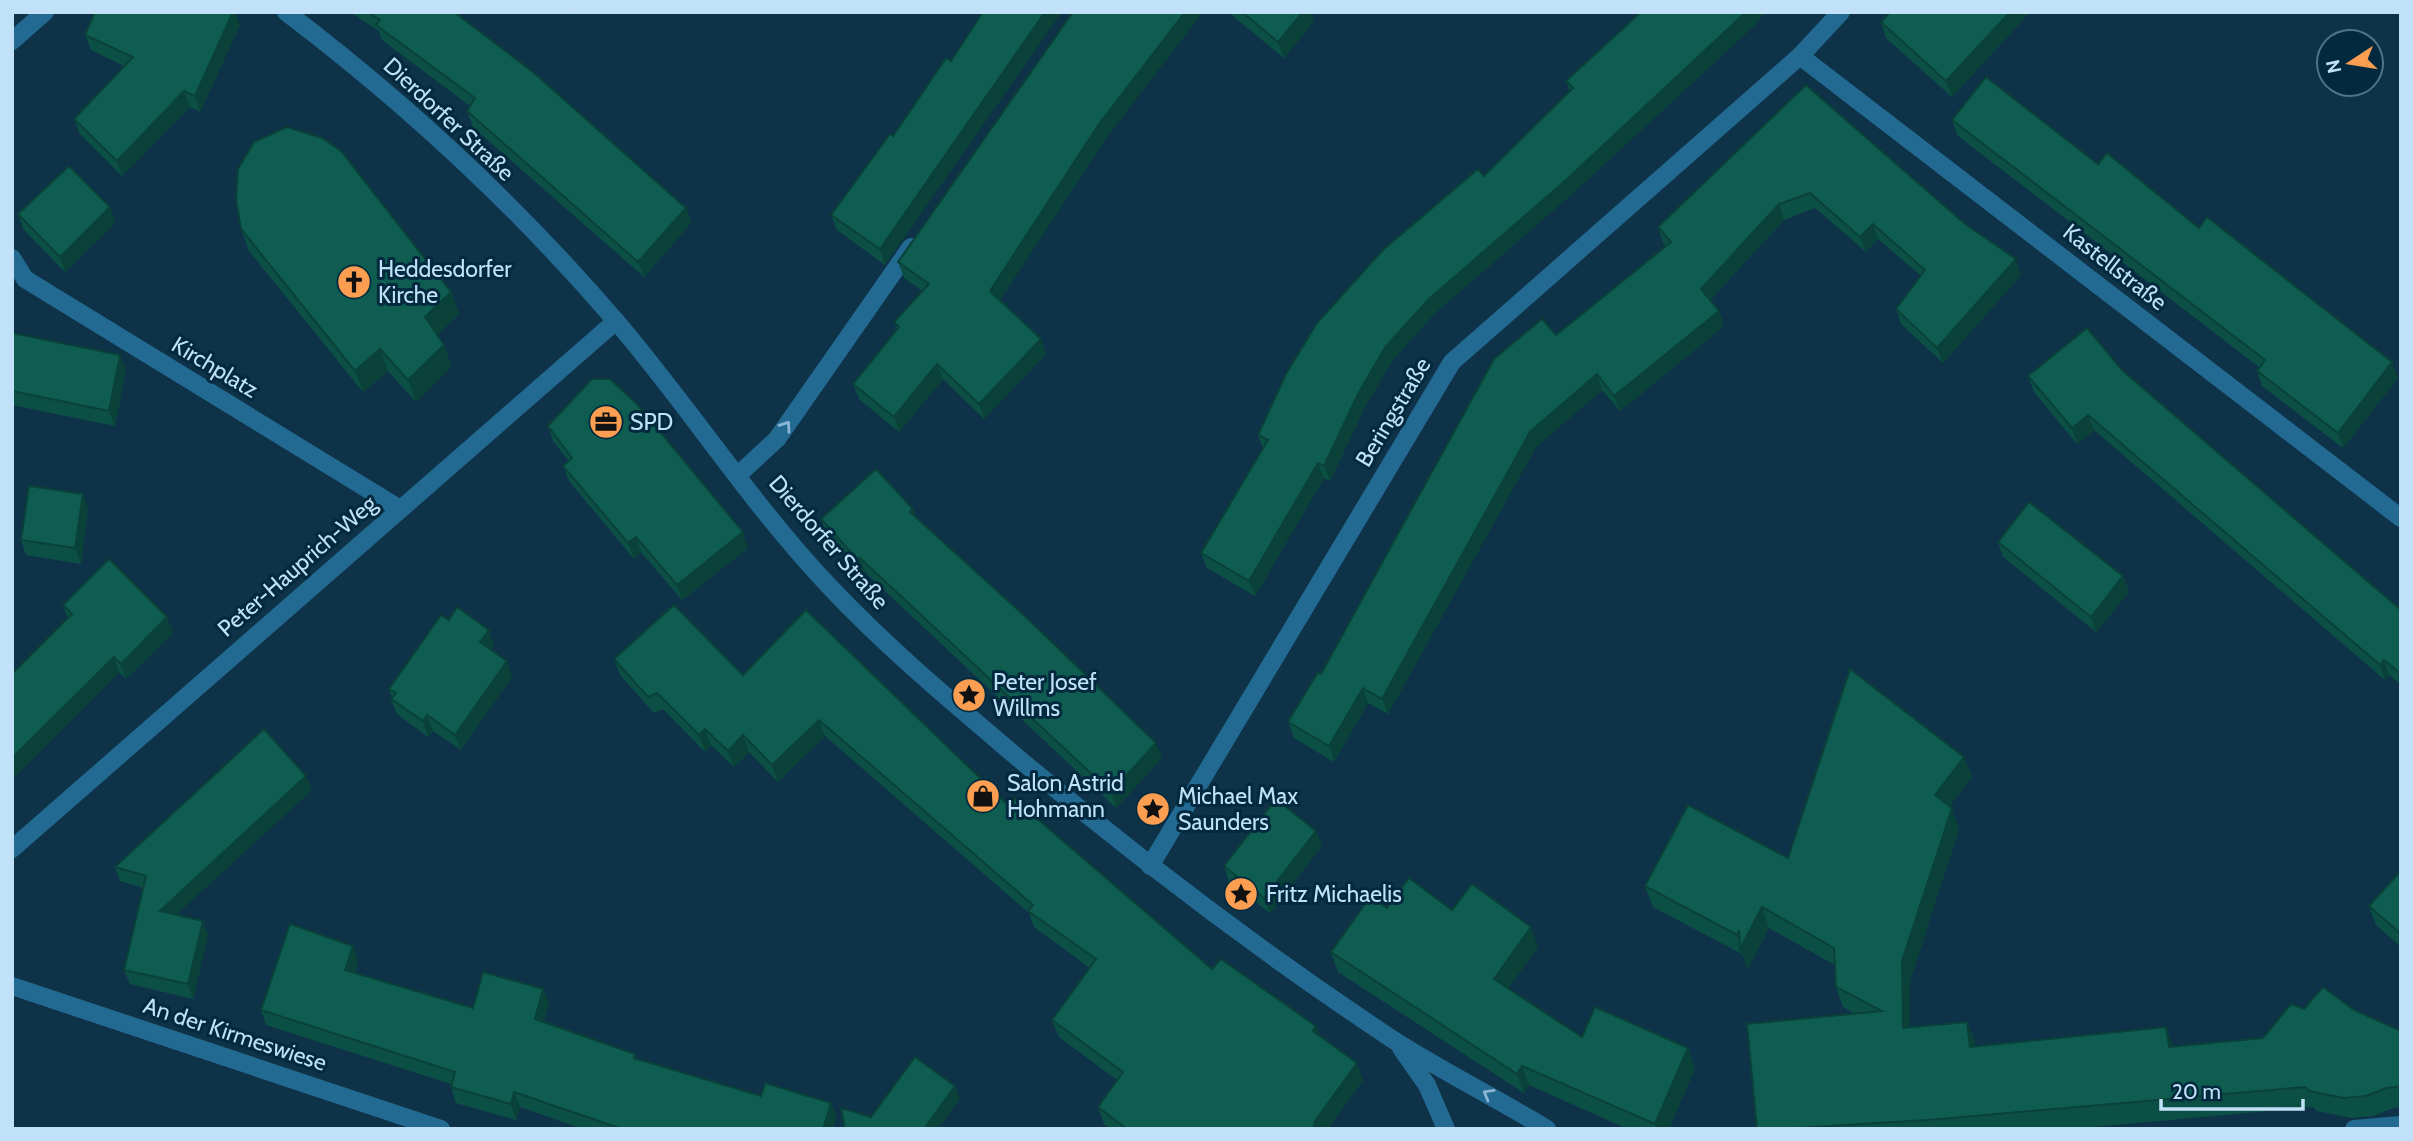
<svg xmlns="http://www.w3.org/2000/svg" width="2413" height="1141" font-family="Cabin,sans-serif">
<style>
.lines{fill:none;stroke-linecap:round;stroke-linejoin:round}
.minor{stroke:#236a92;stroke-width:18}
.tertiary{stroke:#236a92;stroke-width:18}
.wall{fill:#0c5045}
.shaded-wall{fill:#0a4138}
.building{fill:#0e5d50;stroke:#0a4138;stroke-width:2}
.oneway{stroke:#89b7d4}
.labels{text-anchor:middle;stroke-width:6;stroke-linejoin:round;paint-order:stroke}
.street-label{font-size:23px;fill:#c0e1f8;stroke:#03293e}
.poi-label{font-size:23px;fill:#c0e1f8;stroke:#03293e;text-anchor:start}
</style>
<rect width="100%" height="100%" fill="#0e3348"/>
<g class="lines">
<g class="minor">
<polyline points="12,41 45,12"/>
<polyline points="1800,56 2401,518"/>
<polyline points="12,258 25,279 400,509"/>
<polyline points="738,475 777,439 911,247"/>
<polyline points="12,849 616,321"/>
<polyline points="1150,866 1452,362 1800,56 1841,12"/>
<polyline points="12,986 441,1129"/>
<polyline points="2354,1129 2401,1125"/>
</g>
<g class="tertiary">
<path d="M286 12C406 103 517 206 615 320 689 406 751 504 829 586 889 650 957 706 1024 763 1141 861 1264 954 1392 1039 1442 1071 1496 1098 1547 1129"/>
<polyline points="1401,1048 1427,1085 1446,1129"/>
</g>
</g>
<g class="wall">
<polygon points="350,12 454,12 686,208 691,223 644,277 473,127 467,111 470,106 382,40 379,31"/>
<polygon points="1228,12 1311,12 1314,21 1284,58"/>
<polygon points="1641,12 1765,12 1756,24 1571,195 1434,314 1392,361 1365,407 1330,481 1324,478 1255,596 1207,568 1201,553 1263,449 1258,435 1484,176 1570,92 1566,81"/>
<polygon points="1890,12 2030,12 1952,97 1886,38 1881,22"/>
<polygon points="240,25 200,112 190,107 122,176 80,134 74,119 124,66 91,50 85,35"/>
<polygon points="951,61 885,265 837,230 831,215"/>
<polygon points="1806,85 2021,275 1943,363 1901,324 1896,309 1921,276 1878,239 1866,252 1815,208 1784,220 1710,300 1719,311 1724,326 1620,411 1602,390 1536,447 1388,714 1368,703 1334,762 1294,738 1288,722 1321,674 1556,335 1666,246 1663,243 1658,227"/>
<polygon points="1952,120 2098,164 2199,228 2398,378 2343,448 2262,386 2257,371 2259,367 1958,136"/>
<polygon points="1105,140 1000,300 1041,339 1046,354 984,419 943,379 899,432 859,399 853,384 897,330 894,322 923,291 904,278 898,262"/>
<polygon points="18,214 115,223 65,272 24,230"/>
<polygon points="241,229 451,292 459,314 437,335 452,366 416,402 388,371 363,392 249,251"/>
<polygon points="12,333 126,370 115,426 12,405"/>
<polygon points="2122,370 2401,610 2401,685 2389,675 2385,680 2094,430 2077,444 2034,392 2028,376"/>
<polygon points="548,426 748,548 682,600 641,552 634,559 569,481 563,466 569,461 553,441"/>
<polygon points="88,509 81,564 26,555 21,540"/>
<polygon points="913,509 917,519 1162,758 1116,808 866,573 864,575 827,535 821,519"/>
<polygon points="1998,542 2123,576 2129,592 2096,632 2003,557"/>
<polygon points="63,605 167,617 173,633 126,679 119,672 12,779 12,674 68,619"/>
<polygon points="449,620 489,630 494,645 491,650 507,661 512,677 461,750 433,731 428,737 397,714 391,699 392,698 389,689"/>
<polygon points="614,659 743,675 1006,803 1212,969 1316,1026 1320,1036 1363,1080 1328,1129 1110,1129 1104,1124 1098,1107 1117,1080 1059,1037 1052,1020 1090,968 1034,927 1029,913 825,736 778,782 749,752 734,767 711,745 705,752 663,709 654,713 620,675"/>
<polygon points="1964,757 1972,777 1949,806 1959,829 1910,981 1910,1027 1967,1022 1975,1042 1975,1047 2166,1027 2173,1047 2263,1038 2304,1009 2354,1010 2401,1031 2401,1107 2393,1108 2373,1116 2352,1118 2317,1111 2313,1107 2071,1129 1757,1129 1855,1014 1843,1007 1836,987 1835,965 1769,928 1748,969 1742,954 1653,907 1645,886 1788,858"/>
<polygon points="312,790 176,914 203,921 208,935 193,999 130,984 124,970 143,888 120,881 115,867"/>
<polygon points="1322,846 1270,913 1229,882 1224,866"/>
<polygon points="2401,876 2401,947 2376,925 2369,906"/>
<polygon points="1452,910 1538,947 1508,988 1582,1037 1688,1048 1695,1068 1669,1129 1628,1129 1529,1085 1524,1093 1338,972 1331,952"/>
<polygon points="353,946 358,961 355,973 473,1008 543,989 549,1004 544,1022 635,1054 637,1059 761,1096 831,1103 836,1118 833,1129 583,1129 520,1107 516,1120 456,1103 451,1087 451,1084 266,1025 261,1010"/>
</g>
<g class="shaded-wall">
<polygon points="233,12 235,12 240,25 200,112 195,96"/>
<polygon points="566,12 572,12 568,17"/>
<polygon points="1045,12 1062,12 885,265 880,249"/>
<polygon points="1185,12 1203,12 1105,140 996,306 990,291 1099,124"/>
<polygon points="1303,12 1311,12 1314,21 1284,58 1278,42"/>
<polygon points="1746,12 1765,12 1756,24 1571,195 1434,314 1392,361 1365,407 1330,481 1324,466 1359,392 1386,346 1429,299"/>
<polygon points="2010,12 2030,12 1952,97 1946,81"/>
<polygon points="184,91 190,107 122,176 117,161"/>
<polygon points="1779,204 1784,220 1706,304 1701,289"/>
<polygon points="110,207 115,223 65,272 60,257"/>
<polygon points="686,208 691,223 644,277 638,262"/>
<polygon points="1873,224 1878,239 1866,252 1860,237"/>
<polygon points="2016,259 2021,275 1943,363 1937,348"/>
<polygon points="451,292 459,314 433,339 425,317"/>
<polygon points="1719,311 1724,326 1620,411 1614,396"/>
<polygon points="1041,339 1046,354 984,419 979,404"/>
<polygon points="444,345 452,366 416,402 408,380"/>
<polygon points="380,349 388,371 363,392 355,371"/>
<polygon points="120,355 126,370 115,426 109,411"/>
<polygon points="2392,362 2398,378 2343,448 2338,433"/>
<polygon points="937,364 943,379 899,432 894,417"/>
<polygon points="1597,374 1602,390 1536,447 1388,714 1382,699 1530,432"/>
<polygon points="2088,415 2094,430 2077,444 2072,428"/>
<polygon points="1318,463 1324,478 1255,596 1249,581"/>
<polygon points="83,494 88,509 81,564 75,548"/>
<polygon points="913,509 919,524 910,512"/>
<polygon points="743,532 748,548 682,600 677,585"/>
<polygon points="636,537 641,552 634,559 628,543"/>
<polygon points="860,558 866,573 864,575 858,560"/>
<polygon points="2123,576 2129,592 2096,632 2091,617"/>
<polygon points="167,617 173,633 126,679 121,664"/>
<polygon points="489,630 494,645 486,658 480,642"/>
<polygon points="114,657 119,672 12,779 12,758"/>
<polygon points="2384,660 2389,675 2385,680 2380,665"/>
<polygon points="507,661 512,677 461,750 455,735"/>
<polygon points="1363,688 1368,703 1334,762 1329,746"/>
<polygon points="427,715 433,731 428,737 423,721"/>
<polygon points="819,720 825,736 778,782 772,765"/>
<polygon points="705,729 711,745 705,752 699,735"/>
<polygon points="743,735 749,752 734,767 728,751"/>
<polygon points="1156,743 1162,758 1116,808 1111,792"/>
<polygon points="1964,757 1972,777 1942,816 1935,795"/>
<polygon points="306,776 312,790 165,925 160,911"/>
<polygon points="1952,808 1959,829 1910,981 1910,1048 1903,1028 1902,961"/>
<polygon points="1316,831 1322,846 1270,913 1264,898"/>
<polygon points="1762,907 1769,928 1748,969 1740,949 1741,947 1737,935 1739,930"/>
<polygon points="203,921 208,935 193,999 188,984"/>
<polygon points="1531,927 1538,947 1501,999 1494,979"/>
<polygon points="353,946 358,961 350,985 345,970"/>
<polygon points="543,989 549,1004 540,1034 535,1019"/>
<polygon points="1967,1022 1975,1042 1977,1068 1970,1047"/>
<polygon points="1316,1026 1322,1043 1313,1031"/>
<polygon points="2166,1027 2173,1047 2169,1047"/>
<polygon points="1688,1048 1695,1068 1669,1129 1657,1129 1655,1124"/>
<polygon points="1357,1063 1363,1080 1328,1129 1313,1129 1315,1121"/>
<polygon points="1522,1066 1529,1085 1524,1093 1517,1074"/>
<polygon points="955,1086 960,1099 938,1129 924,1129"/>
<polygon points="514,1092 520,1107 516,1120 511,1104"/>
<polygon points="831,1103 836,1118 833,1129 823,1129"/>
</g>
<g class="building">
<polygon points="95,12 233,12 195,96 184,91 117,161 74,119 133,57 85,35"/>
<polygon points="368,12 454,12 533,72 686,208 638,262 467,111 475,98 376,25 380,20"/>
<polygon points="983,12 1045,12 880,249 831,215 890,134 893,136 946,58 951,61"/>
<polygon points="1073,12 1185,12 1099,124 990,291 1041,339 979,404 937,364 894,417 853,384 899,327 894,322 929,284 898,262"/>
<polygon points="1242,12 1303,12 1278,42"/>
<polygon points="1641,12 1746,12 1566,180 1429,299 1386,346 1359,392 1324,466 1318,463 1249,581 1201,553 1268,440 1258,435 1286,374 1317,323 1383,250 1478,169 1484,176 1573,88 1566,81"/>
<polygon points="1890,12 2010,12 1946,81 1881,22"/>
<polygon points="1986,77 2098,164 2107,153 2199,228 2207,217 2392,362 2338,433 2257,371 2265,360 1952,120"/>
<polygon points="1806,85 1965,224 2016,259 1937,348 1896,309 1925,270 1873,224 1860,237 1810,193 1779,204 1701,289 1719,311 1614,396 1597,374 1530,432 1382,699 1363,688 1329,746 1288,722 1318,672 1321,674 1494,359 1542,319 1556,335 1671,242 1658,227"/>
<polygon points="287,127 322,138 341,151 451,292 425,317 444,345 408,380 380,349 355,371 241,229 236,200 238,169 254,142"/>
<polygon points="69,166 110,207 60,257 18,214"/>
<polygon points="2087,328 2122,370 2401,610 2401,674 2384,660 2380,665 2088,415 2072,428 2028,376"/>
<polygon points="12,333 120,355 109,411 12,391"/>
<polygon points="592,379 610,379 637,404 743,532 677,585 636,537 628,543 563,466 572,458 548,426"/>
<polygon points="876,469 913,509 910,512 1029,620 1156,743 1111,792 860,558 858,560 821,519"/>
<polygon points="29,486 83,494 75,548 21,540"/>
<polygon points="2029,502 2123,576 2091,617 1998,542"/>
<polygon points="109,559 167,617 121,664 114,657 12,758 12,674 72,614 63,605"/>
<polygon points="674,605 743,675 806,610 1006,803 1012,797 1212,969 1221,959 1316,1026 1313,1031 1357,1063 1315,1121 1313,1129 1127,1129 1098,1107 1123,1072 1052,1020 1096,959 1028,911 1033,905 819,720 772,765 743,735 728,751 705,729 699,735 657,693 648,697 614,659"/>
<polygon points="457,607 489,630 480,642 507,661 455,735 427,715 423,721 391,699 396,693 389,689 441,615 449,620"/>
<polygon points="1850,669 1964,757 1935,795 1952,808 1902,961 1903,1028 1967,1022 1970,1047 2166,1027 2169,1047 2263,1038 2291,1004 2304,1009 2323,987 2354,1010 2401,1031 2401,1086 2386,1088 2366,1096 2344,1098 2309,1091 2305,1087 1928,1120 1779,1129 1757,1129 1747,1024 1882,1011 1836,987 1834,948 1762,907 1740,949 1739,930 1737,935 1645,886 1688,805 1788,858"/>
<polygon points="264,729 306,776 160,911 203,921 188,984 124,970 146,876 115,867"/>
<polygon points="1276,799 1316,831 1264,898 1224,866"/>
<polygon points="2398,874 2401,876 2401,934 2369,906"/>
<polygon points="1409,878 1452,910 1472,884 1531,927 1494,979 1582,1037 1595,1007 1688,1048 1655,1124 1522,1066 1517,1074 1331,952 1371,896 1387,908"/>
<polygon points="290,924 353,946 345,970 473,1008 483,972 543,989 535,1019 635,1054 634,1058 761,1096 765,1083 831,1103 823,1129 622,1129 514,1092 511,1104 451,1087 455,1072 261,1010"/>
<polygon points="915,1057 955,1086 924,1129 845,1129 841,1108 871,1117"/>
</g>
<defs><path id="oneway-chevron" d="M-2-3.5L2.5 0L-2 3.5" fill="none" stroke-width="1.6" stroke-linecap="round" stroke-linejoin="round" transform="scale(1.75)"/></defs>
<g class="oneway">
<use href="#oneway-chevron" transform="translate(786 426) rotate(-55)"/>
<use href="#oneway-chevron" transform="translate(1488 1094) rotate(-150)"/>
</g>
<defs>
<g id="church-disc" transform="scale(1.75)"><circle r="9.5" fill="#fb9e51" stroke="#03293e"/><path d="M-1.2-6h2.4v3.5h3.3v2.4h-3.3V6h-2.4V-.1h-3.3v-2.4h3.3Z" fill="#111"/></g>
<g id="office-disc" transform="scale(1.75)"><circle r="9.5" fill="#fb9e51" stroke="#03293e"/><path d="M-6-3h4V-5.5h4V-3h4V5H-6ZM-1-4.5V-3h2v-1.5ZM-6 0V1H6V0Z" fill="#111"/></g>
<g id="sight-disc" transform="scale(1.75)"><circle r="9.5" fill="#fb9e51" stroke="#03293e"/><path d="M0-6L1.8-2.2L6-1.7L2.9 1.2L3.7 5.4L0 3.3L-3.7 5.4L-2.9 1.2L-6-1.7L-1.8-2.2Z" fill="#111"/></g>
<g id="shop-disc" transform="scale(1.75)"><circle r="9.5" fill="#fb9e51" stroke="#03293e"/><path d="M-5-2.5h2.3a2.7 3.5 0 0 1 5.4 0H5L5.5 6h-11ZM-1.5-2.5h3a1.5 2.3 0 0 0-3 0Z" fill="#111"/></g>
</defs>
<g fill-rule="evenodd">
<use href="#church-disc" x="354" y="282"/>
<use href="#office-disc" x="606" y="422"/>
<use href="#sight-disc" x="969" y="695"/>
<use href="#shop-disc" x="983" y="796"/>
<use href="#sight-disc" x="1153" y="809"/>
<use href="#sight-disc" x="1241" y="894"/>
</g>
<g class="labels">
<g class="street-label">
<text transform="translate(449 119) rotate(43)" y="8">Dierdorfer Straße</text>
<text transform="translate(2115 267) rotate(38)" y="8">Kastellstraße</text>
<text transform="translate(215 367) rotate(31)" y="8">Kirchplatz</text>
<text transform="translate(1393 412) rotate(-59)" y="8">Beringstraße</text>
<text transform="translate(829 542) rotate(49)" y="8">Dierdorfer Straße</text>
<text transform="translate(297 566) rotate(-41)" y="8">Peter-Hauprich-Weg</text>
<text transform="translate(235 1034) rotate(18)" y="8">An der Kirmeswiese</text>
</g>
<g class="poi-label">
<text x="378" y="277">Heddesdorfer<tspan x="378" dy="26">Kirche</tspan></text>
<text x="630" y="430">SPD</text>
<text x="993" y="690">Peter Josef<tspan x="993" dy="26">Willms</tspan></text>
<text x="1007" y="791">Salon Astrid<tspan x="1007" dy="26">Hohmann</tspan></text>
<text x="1178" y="804">Michael Max<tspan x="1178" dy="26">Saunders</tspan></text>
<text x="1266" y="902">Fritz Michaelis</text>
</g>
</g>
<rect width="2413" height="1141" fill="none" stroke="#c0e1f8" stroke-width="28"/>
<g transform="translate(2350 63) rotate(258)"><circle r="33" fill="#03293e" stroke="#4f7388" stroke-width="2"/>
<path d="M0-5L12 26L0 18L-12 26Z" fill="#fb9e51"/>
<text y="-10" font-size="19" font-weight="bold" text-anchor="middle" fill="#c0e1f8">N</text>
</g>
<path d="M2161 1099v10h142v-10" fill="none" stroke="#c0e1f8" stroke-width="3.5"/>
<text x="2172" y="1099" font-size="21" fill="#c0e1f8" stroke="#03293e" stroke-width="5" paint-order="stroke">20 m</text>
</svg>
